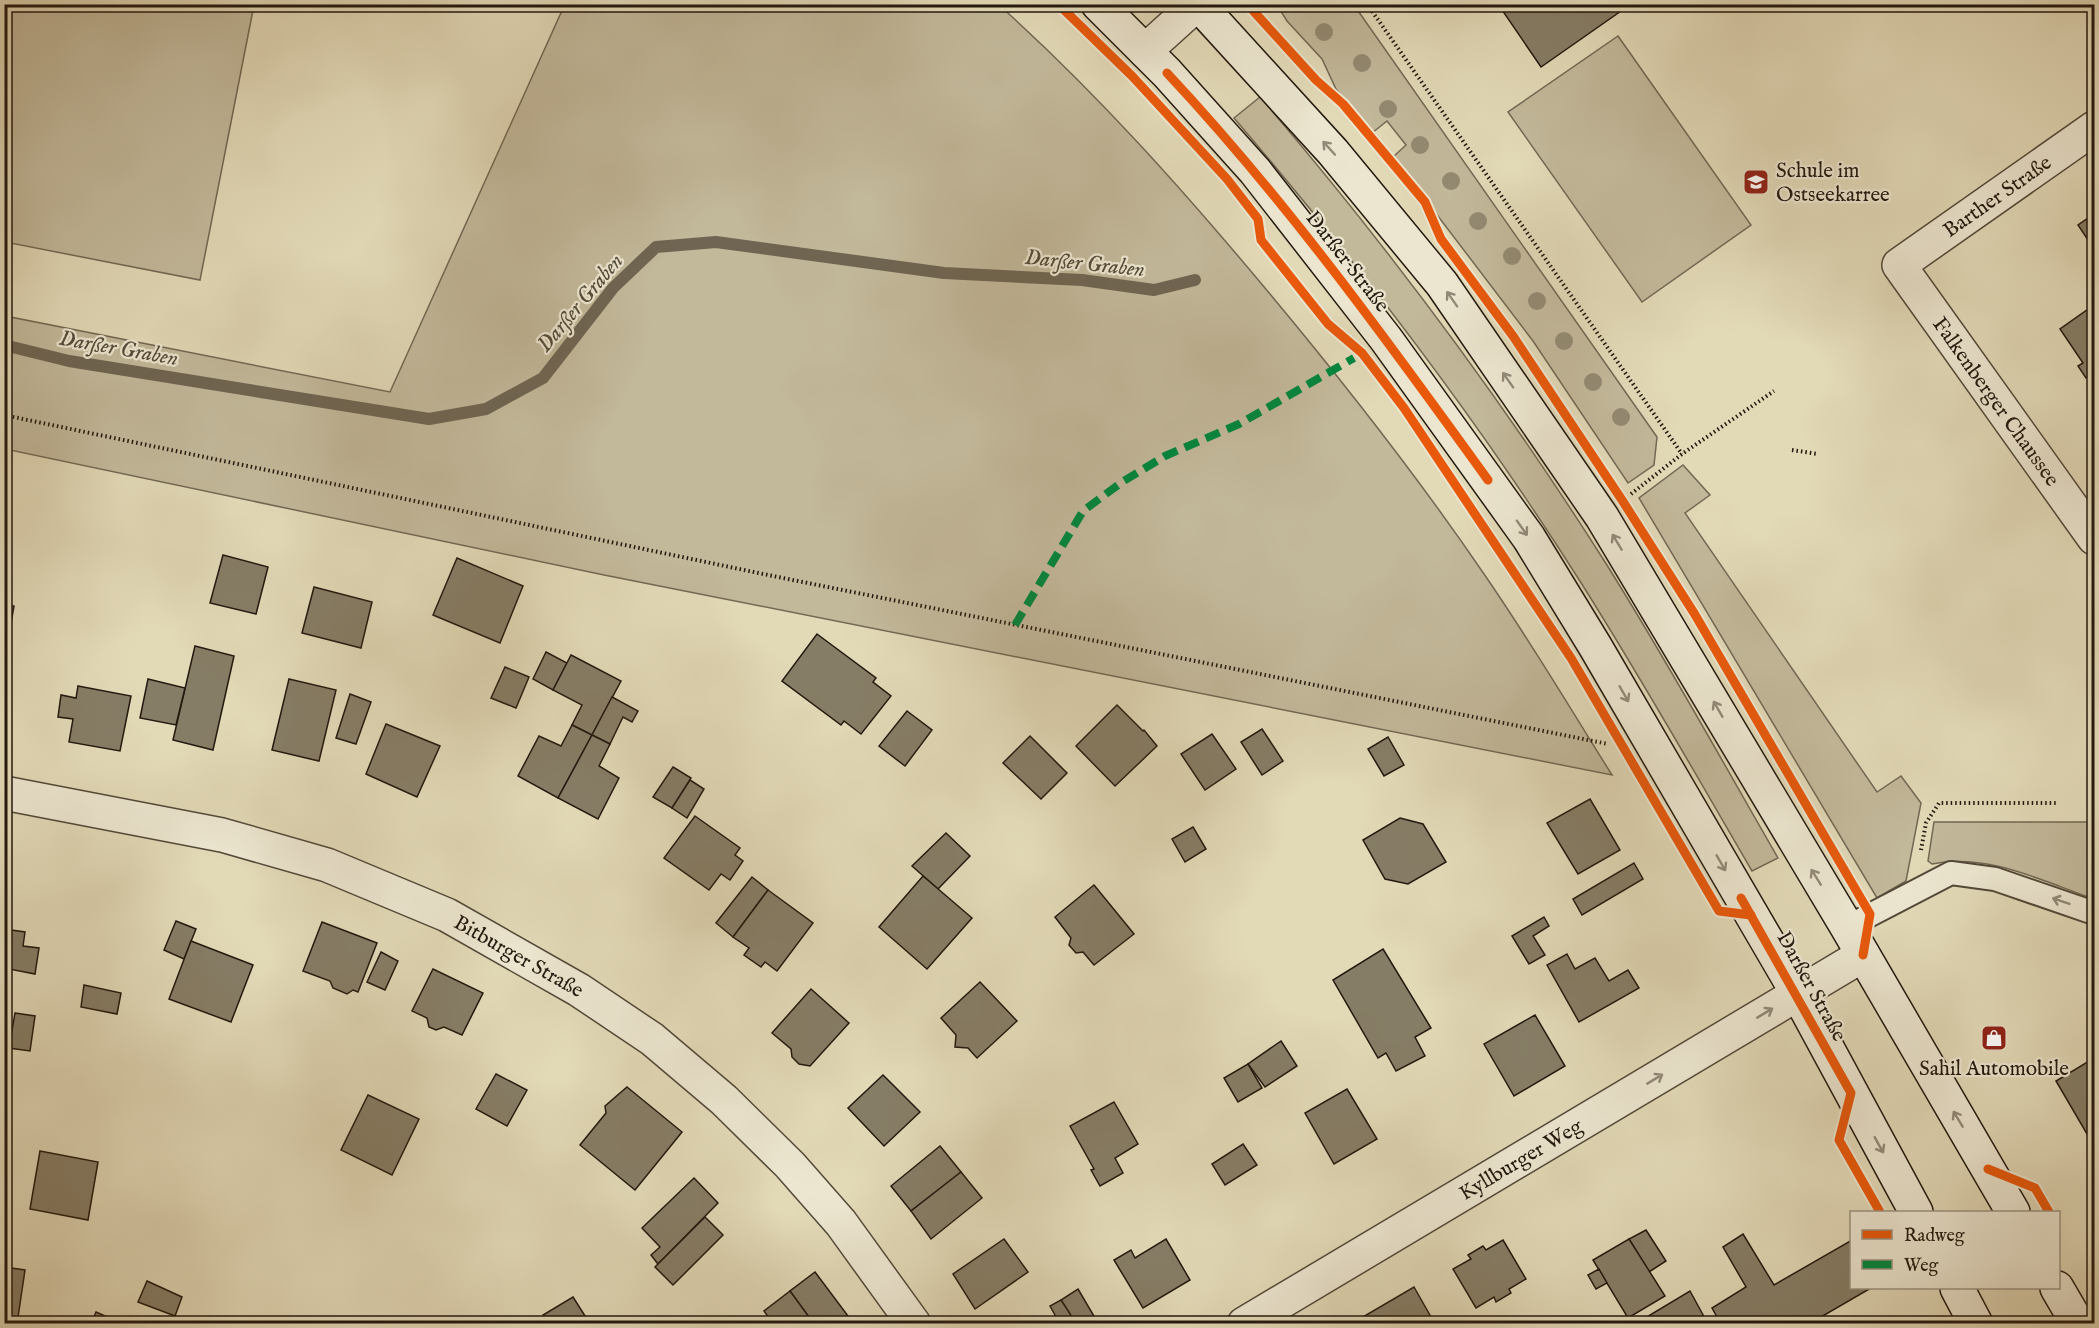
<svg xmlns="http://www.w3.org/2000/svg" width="2099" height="1328" font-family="'IM FELL English',serif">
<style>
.green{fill:#c2b89a;stroke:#726854;stroke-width:1.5}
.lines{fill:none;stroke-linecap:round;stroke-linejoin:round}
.stream{stroke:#6f6552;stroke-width:12}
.building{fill:#867d66;stroke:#23190f;stroke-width:1.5}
.service-casing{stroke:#534939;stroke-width:26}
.minor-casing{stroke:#534939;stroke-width:36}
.secondary-casing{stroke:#23190f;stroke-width:36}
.path{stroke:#23190f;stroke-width:4;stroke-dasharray:1.5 3;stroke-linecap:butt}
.service{stroke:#ece6d0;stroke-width:22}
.minor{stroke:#ece6d0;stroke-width:33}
.secondary{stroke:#ece6d0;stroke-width:33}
.quiet{stroke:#00873e;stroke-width:8;stroke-dasharray:15 8;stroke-linecap:butt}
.cycleway-casing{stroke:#ece6d0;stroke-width:13}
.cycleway{stroke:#e8590c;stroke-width:9}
.tree{fill:#938a72}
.oneway{stroke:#928a79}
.labels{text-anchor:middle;stroke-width:4.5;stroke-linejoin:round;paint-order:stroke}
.poi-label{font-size:21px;fill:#23190f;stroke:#ece6d0;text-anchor:start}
.street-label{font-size:21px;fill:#23190f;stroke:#ece6d0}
.water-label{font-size:22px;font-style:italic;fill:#554c3b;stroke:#ece6d0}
</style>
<rect width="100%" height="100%" fill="#e2d9b7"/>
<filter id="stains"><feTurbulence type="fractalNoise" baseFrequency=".00333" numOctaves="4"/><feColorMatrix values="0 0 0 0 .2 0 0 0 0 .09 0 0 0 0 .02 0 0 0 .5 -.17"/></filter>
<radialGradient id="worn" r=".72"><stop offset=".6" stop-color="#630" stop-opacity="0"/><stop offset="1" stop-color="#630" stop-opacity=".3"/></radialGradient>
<g class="green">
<polygon points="4,5 254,5 200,280 5,242"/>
<path d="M562 5H999C1097 93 1185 192 1270 294 1345 384 1418 477 1484 574 1529 639 1570 708 1612 775L604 575 5 449V316L390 392 564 6Z"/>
<polygon points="1277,5 1354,5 1657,437 1654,465 1628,483 1533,341 1393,157 1406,145 1387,121 1372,133 1336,89 1322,59 1287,21"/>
<polygon points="1618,36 1751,225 1642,302 1508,112"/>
<path d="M1260 97C1386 244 1501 398 1605 562 1666 659 1721 759 1778 858L1752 871C1695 773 1639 674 1578 578 1475 416 1359 264 1234 118Z"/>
<polygon points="1683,465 1710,495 1685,513 1877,792 1901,776 1921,803 1906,881 1877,898 1639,498"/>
<path d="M1934 822H2094V899C2042 881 1988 853 1932 864L1928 861Z"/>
</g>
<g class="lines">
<polyline class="stream" points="4,345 69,361 429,419 486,409 543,378 613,288 656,247 716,242 944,273 1082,280 1154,290 1195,280"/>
</g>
<g class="building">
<polygon points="1498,4 1631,4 1541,67"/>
<polygon points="2094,214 2094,249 2078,225"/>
<polygon points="2094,305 2094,372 2086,378 2078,366 2083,363 2060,329"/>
<polygon points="223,555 268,567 256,614 210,603"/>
<polygon points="457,558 523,586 500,643 433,615"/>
<polygon points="314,587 372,602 361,648 302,633"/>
<polygon points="4,604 14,606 4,662"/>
<polygon points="817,634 876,678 873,682 891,696 861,734 844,721 841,725 782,681"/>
<polygon points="195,646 234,656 213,750 173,740"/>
<polygon points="546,652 567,663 553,690 533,679"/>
<polygon points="571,655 621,681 592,735 572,725 582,705 553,690"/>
<polygon points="505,667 529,677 516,708 491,698"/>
<polygon points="148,679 185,688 176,725 140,718"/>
<polygon points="289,679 336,690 319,761 272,750"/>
<polygon points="78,686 131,696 120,751 69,742 73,719 58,717 61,695 76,698"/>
<polygon points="350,694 371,702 356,744 336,738"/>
<polygon points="612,697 638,711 632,722 623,717 610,744 592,735"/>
<polygon points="1117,705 1143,731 1144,730 1157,746 1115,786 1076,746"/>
<polygon points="907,711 932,730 905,766 879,746"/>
<polygon points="386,724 440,746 417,797 366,774"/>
<polygon points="572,725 592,735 558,798 518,776 539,736 561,746"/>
<polygon points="1262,729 1283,761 1262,775 1241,742"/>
<polygon points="1212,734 1236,769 1205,790 1181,754"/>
<polygon points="592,735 610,744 599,766 619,778 598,819 558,798"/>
<polygon points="1030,736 1067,773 1041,799 1003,763"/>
<polygon points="1388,737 1404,765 1384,776 1368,749"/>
<polygon points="673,767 691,778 672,808 653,797"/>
<polygon points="690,780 704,789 687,818 672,808"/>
<polygon points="1590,799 1620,850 1578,874 1547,823"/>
<polygon points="695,816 740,848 735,855 743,861 730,880 721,874 709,890 664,858"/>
<polygon points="1400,818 1423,824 1446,862 1408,884 1385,879 1363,840"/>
<polygon points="1193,827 1206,849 1185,862 1172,839"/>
<polygon points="946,833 970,856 938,889 912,866"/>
<polygon points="1634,863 1643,879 1582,915 1573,899"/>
<polygon points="923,876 972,918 927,969 879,927"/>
<polygon points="752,877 768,890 733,937 716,923"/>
<polygon points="1094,885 1134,934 1094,965 1083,952 1076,953 1069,945 1071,938 1055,917"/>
<polygon points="768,890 813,923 777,971 765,962 761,967 744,955 749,948 733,937"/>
<polygon points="1544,917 1549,926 1533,936 1545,955 1529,964 1512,936"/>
<polygon points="176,921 196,929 184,959 164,950"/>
<polygon points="322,922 377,943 358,992 353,990 347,994 333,988 330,981 303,971"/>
<polygon points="4,929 25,932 23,946 39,948 35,974 4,968"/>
<polygon points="191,941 253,965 231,1022 169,999"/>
<polygon points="1383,949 1431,1028 1415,1037 1425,1056 1396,1071 1386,1053 1378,1058 1333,980"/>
<polygon points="381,952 398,961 385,990 367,982"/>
<polygon points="1567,954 1575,969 1595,958 1609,981 1628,970 1639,988 1579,1022 1547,965"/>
<polygon points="433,969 483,993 462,1035 444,1027 436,1030 429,1027 427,1018 412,1011"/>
<polygon points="980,982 1017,1021 977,1058 968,1048 955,1047 956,1035 941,1018"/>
<polygon points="84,985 121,993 117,1014 81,1007"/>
<polygon points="811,989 849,1023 810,1066 799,1064 792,1057 791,1049 772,1033"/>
<polygon points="15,1013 35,1016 30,1051 9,1048"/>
<polygon points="1535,1015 1565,1066 1514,1096 1484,1044"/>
<polygon points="1281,1041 1297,1066 1265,1087 1248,1064"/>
<polygon points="2094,1058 2094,1146 2056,1081"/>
<polygon points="1248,1064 1262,1088 1238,1102 1224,1078"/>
<polygon points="496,1074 527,1090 507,1126 476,1109"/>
<polygon points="883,1075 920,1112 884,1146 848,1108"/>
<polygon points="627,1087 682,1132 635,1190 580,1145 606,1113 605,1106"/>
<polygon points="1347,1089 1377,1139 1334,1164 1305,1113"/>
<polygon points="368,1095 419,1119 392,1175 341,1150"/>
<polygon points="1114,1102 1138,1144 1115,1158 1123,1173 1100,1186 1091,1170 1094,1169 1070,1126"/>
<polygon points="1243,1144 1257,1165 1225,1185 1212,1164"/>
<polygon points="940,1146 961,1172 911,1211 891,1186"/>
<polygon points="40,1151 98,1162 88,1220 30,1209"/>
<polygon points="961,1172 982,1198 931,1239 911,1211"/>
<polygon points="694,1178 718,1203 658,1264 651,1255 660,1247 642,1228"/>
<polygon points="705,1217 723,1235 673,1285 655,1267"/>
<polygon points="1646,1230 1666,1261 1649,1272 1629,1239"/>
<polygon points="1743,1234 1774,1285 1852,1240 1852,1288 1871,1288 1809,1324 1721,1324 1712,1308 1746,1287 1723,1247"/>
<polygon points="1004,1239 1028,1272 975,1309 953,1274"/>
<polygon points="1166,1239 1190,1280 1143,1308 1114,1260 1131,1250 1135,1258"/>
<polygon points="1629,1239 1665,1296 1628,1318 1593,1260"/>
<polygon points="1503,1240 1526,1279 1509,1289 1511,1293 1496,1302 1494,1297 1476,1308 1453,1269 1471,1259 1468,1255 1483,1246 1486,1250"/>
<polygon points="4,1267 25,1270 17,1324 4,1324"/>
<polygon points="1599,1269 1607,1283 1596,1289 1588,1275"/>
<polygon points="815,1272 854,1324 814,1324 790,1291"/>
<polygon points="147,1281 182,1297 175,1316 138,1302"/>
<polygon points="1414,1287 1435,1324 1358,1324 1356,1321"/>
<polygon points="1078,1289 1098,1323 1098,1324 1076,1324 1061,1300"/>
<polygon points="790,1291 814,1324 773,1324 764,1311"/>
<polygon points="1690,1291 1708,1324 1635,1324"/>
<polygon points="573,1297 587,1319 580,1324 560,1324 557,1318 548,1323 543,1315"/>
<polygon points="1061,1300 1076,1323 1060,1324 1050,1306"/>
<polygon points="96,1312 123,1324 91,1324"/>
</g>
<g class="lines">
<g class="service-casing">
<polyline id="service" points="1847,927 1951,873 1995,879 2094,913"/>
</g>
<g class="minor-casing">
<g id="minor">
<polyline points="1145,51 1197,4"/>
<path id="s1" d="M2094 128 1899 265 2094 538"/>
<path id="s2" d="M4 793 222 835 327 865 447 915 579 990 652 1039 724 1100 790 1165 841 1223 914 1324"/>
<path id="s3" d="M1244 1324 1863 955"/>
</g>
</g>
<g class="secondary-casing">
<g id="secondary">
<polyline points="1098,4 1167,73 1255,171 1386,339 1529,538 1595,646 1798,994 1916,1212"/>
<polyline points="1198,4 1333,152 1442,284 1602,517 1847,927 2013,1212"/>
<polyline points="1957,1288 1976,1324"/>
<polyline points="2057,1288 2078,1324"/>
</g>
</g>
<g class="path">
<polyline points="1367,4 1682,454"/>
<polyline points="4,415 768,575 1608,744"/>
<polyline points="1792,450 1818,454"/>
<polyline points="1631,494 1682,454 1774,391"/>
<polyline points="1921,850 1926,823 1939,803 2057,803"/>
</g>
<use href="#service" class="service"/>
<use href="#minor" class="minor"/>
<use href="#secondary" class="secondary"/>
<polyline class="quiet" points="1015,625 1083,511 1122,482 1165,456 1239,424 1354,358"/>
<g class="cycleway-casing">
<g id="cycleway">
<polyline points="1058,4 1132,76 1227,179 1258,219 1261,240 1328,324 1362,353 1404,408 1571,658 1719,911 1751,915"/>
<polyline points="1247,4 1316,80 1343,104 1425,202 1441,239 1513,336 1622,500 1694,613 1870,914 1863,955"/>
<path d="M1167 73C1285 199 1387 340 1488 480"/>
<polyline points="1741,898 1851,1093 1839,1140 1880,1212"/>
<polyline points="1988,1169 2035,1188 2049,1212"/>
</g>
</g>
<use href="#cycleway" class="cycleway"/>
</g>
<g class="tree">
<circle cx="1324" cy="32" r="9"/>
<circle cx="1362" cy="63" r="9"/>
<circle cx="1388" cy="109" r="9"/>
<circle cx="1420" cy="145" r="9"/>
<circle cx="1451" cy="181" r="9"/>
<circle cx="1478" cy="221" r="9"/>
<circle cx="1512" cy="256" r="9"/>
<circle cx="1537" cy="301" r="9"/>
<circle cx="1564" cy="341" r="9"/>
<circle cx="1593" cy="382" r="9"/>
<circle cx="1621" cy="417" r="9"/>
</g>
<defs><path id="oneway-shaft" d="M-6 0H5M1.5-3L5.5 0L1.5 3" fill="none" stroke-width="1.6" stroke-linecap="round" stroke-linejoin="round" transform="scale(1.5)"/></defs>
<g class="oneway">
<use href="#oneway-shaft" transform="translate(1329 148) rotate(-132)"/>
<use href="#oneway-shaft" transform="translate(1452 299) rotate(-125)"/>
<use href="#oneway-shaft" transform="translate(1508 380) rotate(-125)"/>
<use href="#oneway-shaft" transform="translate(1522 528) rotate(55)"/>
<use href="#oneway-shaft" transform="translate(1617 542) rotate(-121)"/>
<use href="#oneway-shaft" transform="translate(1624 694) rotate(60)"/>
<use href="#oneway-shaft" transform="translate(1718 709) rotate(-120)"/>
<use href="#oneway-shaft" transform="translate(1721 863) rotate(60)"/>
<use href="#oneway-shaft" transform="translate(1816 877) rotate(-122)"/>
<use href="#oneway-shaft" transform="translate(2061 901) rotate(-161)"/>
<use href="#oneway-shaft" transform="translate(1765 1013) rotate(-31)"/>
<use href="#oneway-shaft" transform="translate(1655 1079) rotate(-31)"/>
<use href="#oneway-shaft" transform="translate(1958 1119) rotate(-121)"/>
<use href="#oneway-shaft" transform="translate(1879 1145) rotate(61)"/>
</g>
<defs>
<g id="school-square" transform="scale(1.35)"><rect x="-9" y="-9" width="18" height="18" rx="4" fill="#8f2418" stroke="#ece6d0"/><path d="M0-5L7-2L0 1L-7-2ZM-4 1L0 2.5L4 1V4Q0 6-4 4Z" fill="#fff"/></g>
<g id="shop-square" transform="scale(1.35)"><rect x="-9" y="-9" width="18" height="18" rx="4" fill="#8f2418" stroke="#ece6d0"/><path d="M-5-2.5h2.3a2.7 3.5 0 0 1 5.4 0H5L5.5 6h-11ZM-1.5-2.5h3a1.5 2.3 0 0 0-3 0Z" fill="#fff"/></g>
</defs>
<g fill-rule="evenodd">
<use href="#school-square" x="1756" y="182"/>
<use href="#shop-square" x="1994" y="1038"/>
</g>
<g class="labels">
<g class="poi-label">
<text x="1776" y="177">Schule im<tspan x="1776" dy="24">Ostseekarree</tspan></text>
<text x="1994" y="1075" text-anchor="middle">Sahil Automobile</text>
</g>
<g class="street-label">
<text transform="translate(1997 196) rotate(-35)" y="7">Barther Straße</text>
<text transform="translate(1348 261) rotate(52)" y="7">Darßer Straße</text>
<text dy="7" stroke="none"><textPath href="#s1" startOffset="406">Falkenberger Chaussee</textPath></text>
<text dy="7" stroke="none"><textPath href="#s2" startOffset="544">Bitburger Straße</textPath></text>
<text transform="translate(1812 986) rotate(61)" y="7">Darßer Straße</text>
<text dy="7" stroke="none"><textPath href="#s3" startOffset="322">Kyllburger Weg</textPath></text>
</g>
<g class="water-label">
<text transform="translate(1085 262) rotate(6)" y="8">Darßer Graben</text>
<text transform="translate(579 302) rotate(-50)" y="8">Darßer Graben</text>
<text transform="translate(119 347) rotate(10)" y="8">Darßer Graben</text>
</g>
</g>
<rect width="2099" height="1328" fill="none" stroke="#e2d9b7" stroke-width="24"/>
<rect x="6" y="6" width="2087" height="1316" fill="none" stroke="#23190f" stroke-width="3"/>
<rect x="12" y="12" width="2075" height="1304" fill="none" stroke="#23190f" stroke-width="1.5"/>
<rect x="1850" y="1211" width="210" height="78" fill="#ece6d0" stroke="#9c9483" stroke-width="1.5"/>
<rect x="1862" y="1230" width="30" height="9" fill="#e8590c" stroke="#9c9483" stroke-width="1.5"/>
<text x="1904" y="1241" font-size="18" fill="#23190f">Radweg</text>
<rect x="1862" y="1260" width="30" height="9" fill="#00873e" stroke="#9c9483" stroke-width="1.5"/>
<text x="1904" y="1271" font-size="18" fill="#23190f">Weg</text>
<rect width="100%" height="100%" filter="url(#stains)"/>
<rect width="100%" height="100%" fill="url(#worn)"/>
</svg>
